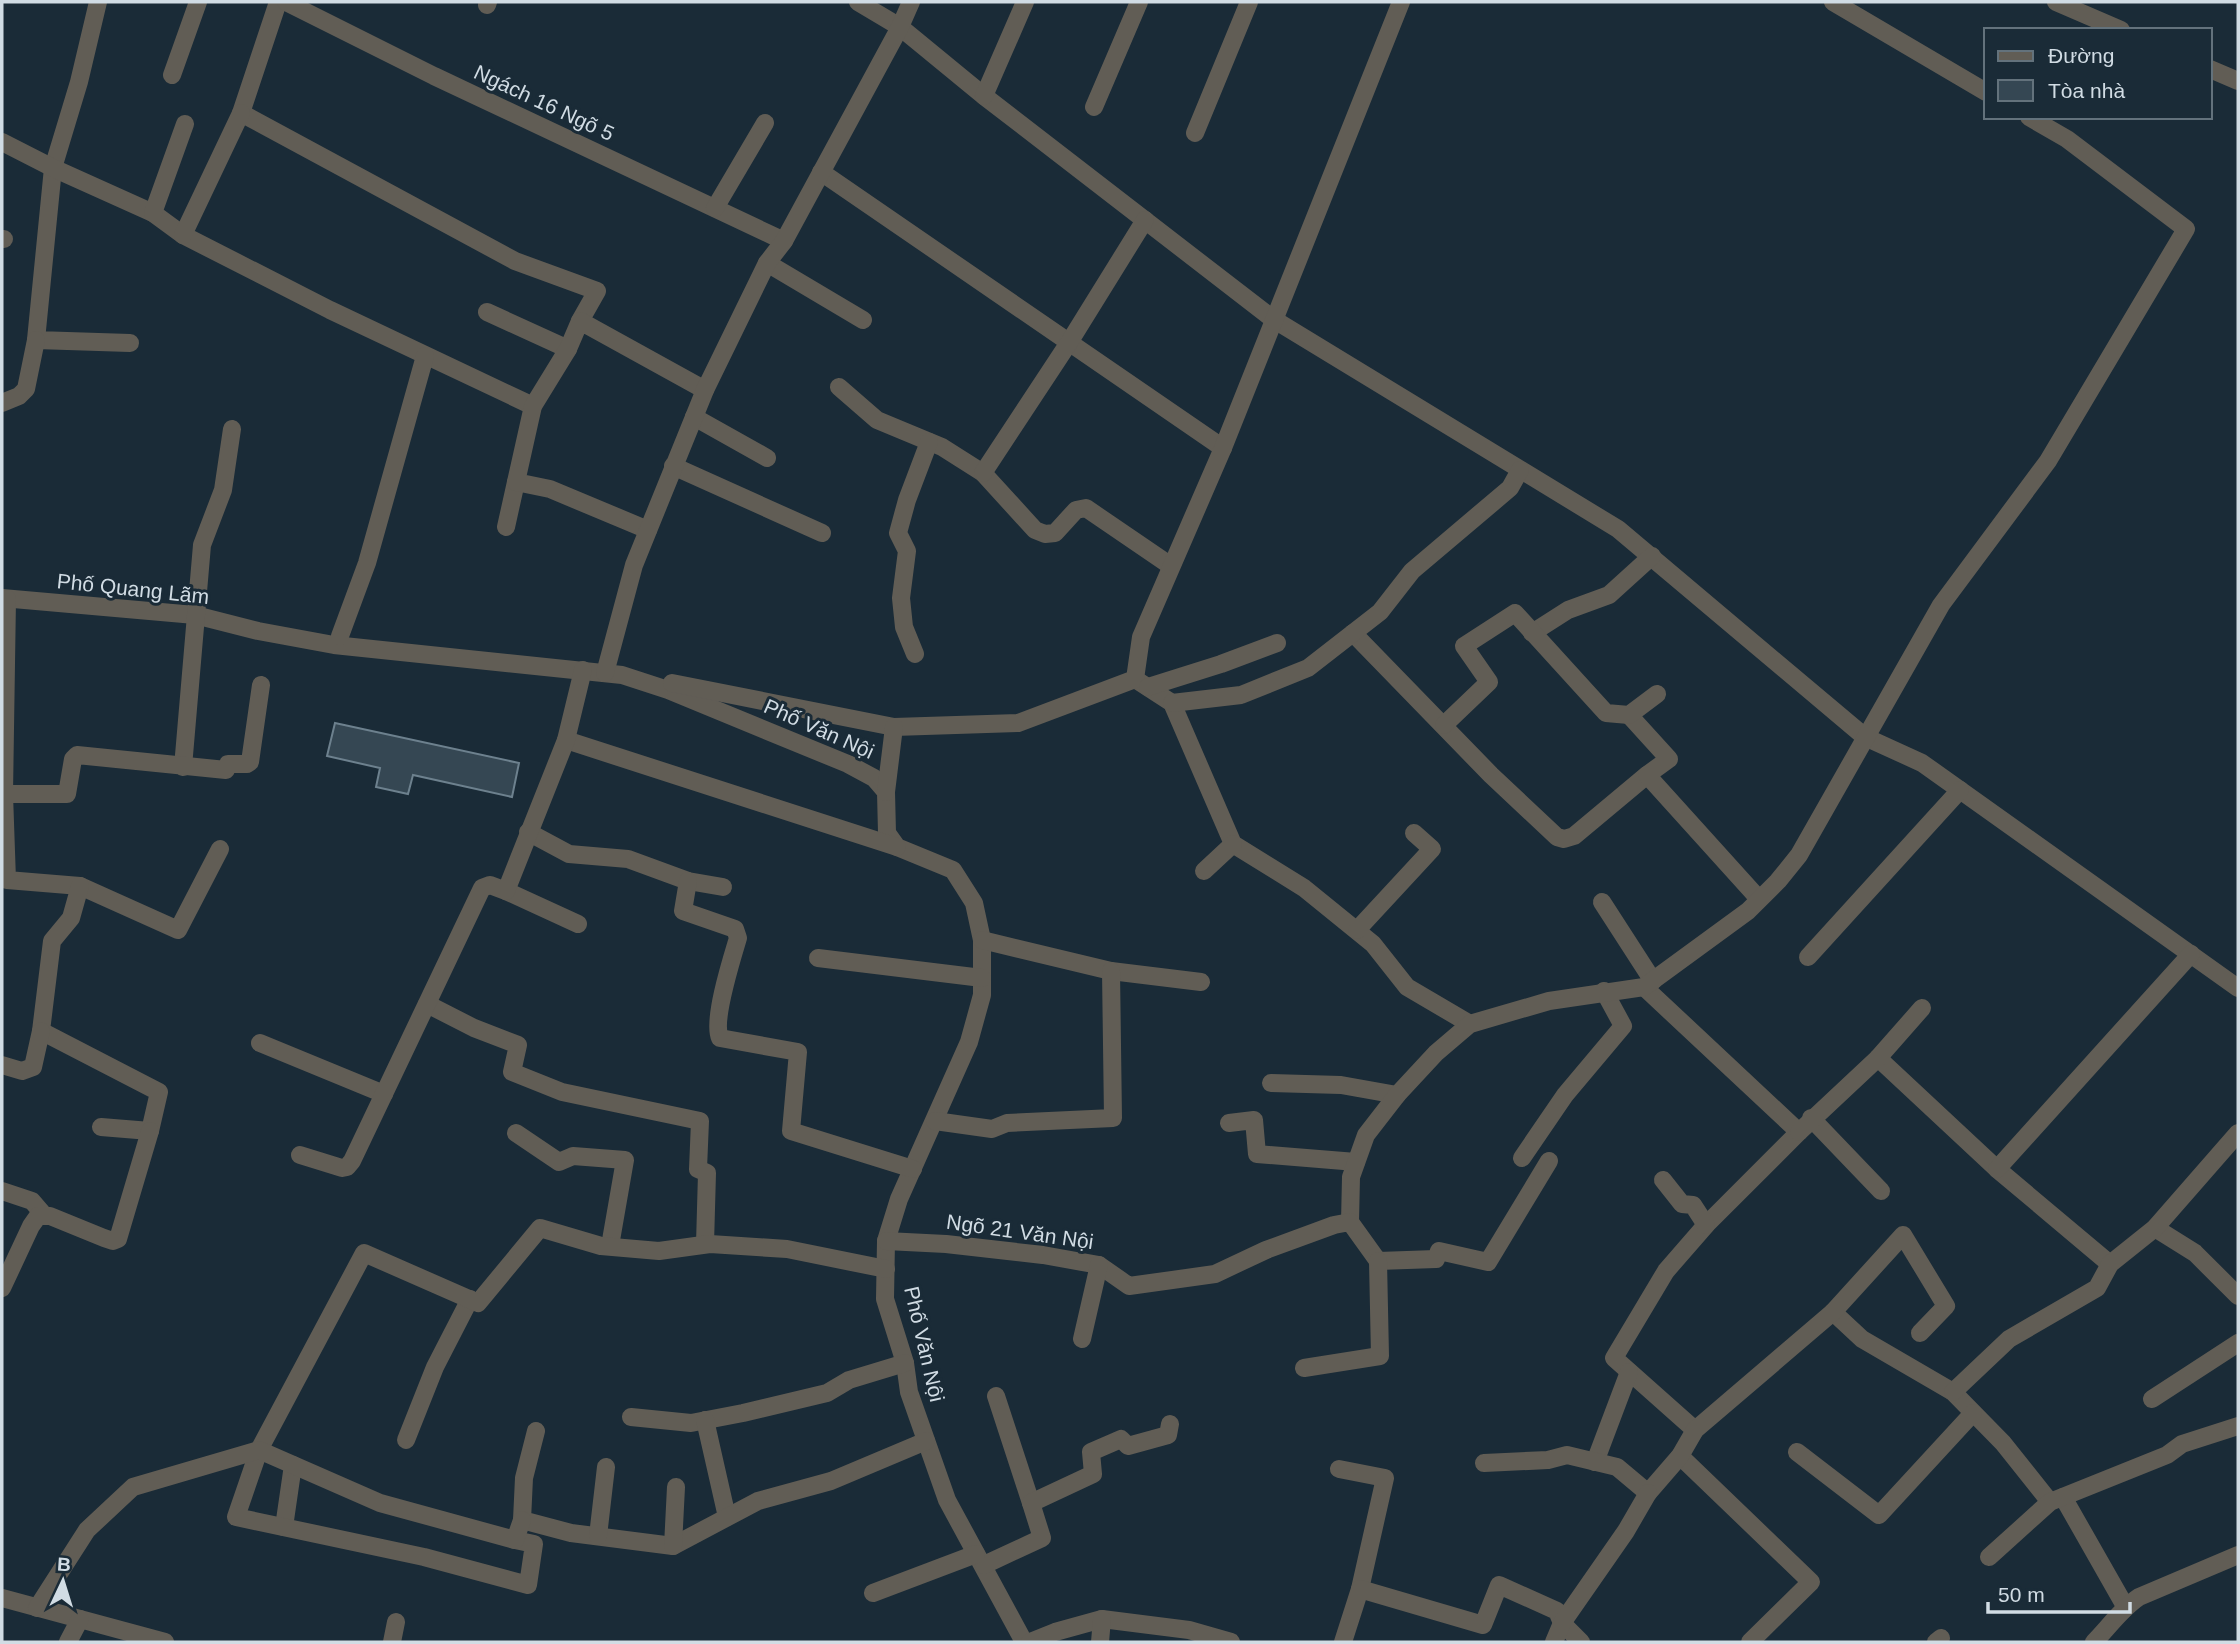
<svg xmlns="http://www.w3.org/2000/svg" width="2240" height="1644" font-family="Arial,sans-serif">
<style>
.building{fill:#354753;stroke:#6d818e;stroke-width:2}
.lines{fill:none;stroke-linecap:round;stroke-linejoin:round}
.minor{stroke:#615d55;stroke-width:18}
.labels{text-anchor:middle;stroke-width:6;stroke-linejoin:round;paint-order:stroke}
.street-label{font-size:21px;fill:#d1dce4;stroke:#1a2b37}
</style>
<rect width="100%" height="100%" fill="#1a2b37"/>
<polygon class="building" points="335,723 519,763 512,797 413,775 408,794 376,787 380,768 327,756"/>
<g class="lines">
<g class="minor">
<polyline points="98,2 79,82 53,168 36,340 130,343"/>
<polyline points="278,2 241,113 515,261 597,291 580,321"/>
<polyline points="286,2 434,76 784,241"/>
<polyline points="858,2 900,27 984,96 1273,319 1618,529 1865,737 1922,763 2238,988"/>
<polyline points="1833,2 1986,92"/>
<polyline points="2056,2 2121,30"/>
<polyline points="487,5 488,2"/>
<polyline points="2210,69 2238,81"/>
<polyline points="172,75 198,2"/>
<polyline points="984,96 1025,2"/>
<polyline points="1094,107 1139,2"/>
<polyline points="1195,133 1249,2"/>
<polyline points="2,142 53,168 153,213 183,235 330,310 533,406"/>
<polyline points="821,172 1223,448"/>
<polyline points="715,208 765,123"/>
<polyline points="153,213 185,124"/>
<polyline points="183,235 241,113"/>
<polyline points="2,239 4,239"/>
<polyline points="767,263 863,320"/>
<polyline points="487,312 568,349"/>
<polyline points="839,387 877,420 942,447 983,473 1035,530 1045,534 1055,533 1076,510 1086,508 1171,566"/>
<polyline points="2,403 19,396 26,389 36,340"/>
<polyline points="694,417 767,458"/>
<polyline points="673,466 822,533"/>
<polyline points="983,473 1070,341 1145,220"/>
<polyline points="506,527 516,482"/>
<polyline points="648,530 550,489 516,482 533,406 568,349 580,321 705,390"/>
<polyline points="2,598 195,615 258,631 334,645 622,675 668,690 848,764 874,778 886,792 887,833 897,847 953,870 974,903 982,940 982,995 969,1042 899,1199 886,1241 885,1299 905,1363 909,1392 947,1500 1024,1642"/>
<polyline points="7,599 4,794 7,880 80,886 178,930 220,849"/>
<polyline points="1353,633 1491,775 1557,837 1564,839 1574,836 1647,775"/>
<polyline points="1532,633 1568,610 1609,595 1652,556"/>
<polyline points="340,636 367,563 425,356"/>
<polyline points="915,654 904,627 901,598 907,551 898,533 907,500 929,442"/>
<polyline points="605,673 634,565 705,390 767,263 784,241 900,27 911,2"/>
<polyline points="1135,679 1172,703 1233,844 1304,888 1373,944 1407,987 1470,1024"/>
<polyline points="672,683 894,727 1018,723 1135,679 1141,637 1223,448 1401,2"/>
<polyline points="1148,687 1221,664 1277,643"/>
<polyline points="1172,703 1241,695 1308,668 1380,612 1412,571 1510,488 1520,470"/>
<polyline points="1629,715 1669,759 1647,775 1759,899"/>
<polyline points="1444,725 1489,682 1464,646 1515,613 1606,713 1629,715 1657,694"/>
<polyline points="566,740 897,847"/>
<polyline points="183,767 202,545 223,490 232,429"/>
<polyline points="886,792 894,727"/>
<polyline points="4,794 67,794 73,759 77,755 226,770 228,764 247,764 250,762 261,685"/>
<polyline points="528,832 569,854 628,859 688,881 723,887"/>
<polyline points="1204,871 1233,844"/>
<path d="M688 881 683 911 735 929 738 938C732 958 712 1021 720 1038L798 1052 791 1131 913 1169"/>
<polyline points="80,886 71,918 52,941 41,1031 159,1092 150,1131 101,1127"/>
<polyline points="506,891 578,924"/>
<polyline points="1602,902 1653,981"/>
<polyline points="1357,930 1432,849 1414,833"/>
<polyline points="982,940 1111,971 1201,982"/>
<polyline points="1808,957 1960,790"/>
<polyline points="818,958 982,978"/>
<polyline points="1644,987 1799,1132 1706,1225 1666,1271 1614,1358 1695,1430"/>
<polyline points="427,1004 474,1028 518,1045 512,1072 562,1092 700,1121 698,1169 707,1173 705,1244"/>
<polyline points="260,1043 384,1094"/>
<polyline points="1878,1058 1997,1169 2110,1264"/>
<polyline points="2,1065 22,1071 33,1067 41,1031"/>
<polyline points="1271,1083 1341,1085 1397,1095"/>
<polyline points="1811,1118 1881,1191"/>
<polyline points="935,1121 992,1129 1007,1123 1113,1118 1111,971"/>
<polyline points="1229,1123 1254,1120 1257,1154 1356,1162"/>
<polyline points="1799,1132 1878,1058 1922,1008"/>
<polyline points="516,1133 559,1162 573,1156 625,1160 610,1246"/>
<polyline points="300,1155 342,1168 347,1167 352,1161 482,888 490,885 506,891 566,740 583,670"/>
<polyline points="1522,1158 1565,1095 1623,1026 1604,991"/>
<polyline points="1997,1169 2191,954"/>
<polyline points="1663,1180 1682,1204 1693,1205 1706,1225"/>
<polyline points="2,1191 32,1201 44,1215"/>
<polyline points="1350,1222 1351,1177 1366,1135 1397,1095 1436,1053 1470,1024 1549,1001 1644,987 1748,911 1778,881 1799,855 1941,605 2048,461 2186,229 2067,139 2029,117"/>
<polyline points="2155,1228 2195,1253 2238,1296"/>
<polyline points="886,1241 946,1244 1043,1255 1099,1265 1129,1286 1215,1274 1266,1250 1334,1225 1350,1222 1378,1261 1436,1259 1439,1251 1488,1262 1549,1161"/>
<polyline points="2,1288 31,1226 38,1216 50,1216 104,1238 113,1241 118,1239 150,1131"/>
<polyline points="1833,1312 1862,1339 1953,1392 2003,1443 2050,1502"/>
<polyline points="1082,1339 1099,1265"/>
<polyline points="1304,1368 1380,1356 1378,1261"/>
<polyline points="1953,1392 2009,1339 2097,1288 2110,1264 2155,1228 2238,1133"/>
<polyline points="996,1396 1031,1503"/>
<polyline points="2152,1399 2238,1343"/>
<polyline points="631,1417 691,1423 743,1413 827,1393 849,1380 905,1363"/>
<polyline points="705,1420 727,1517"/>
<polyline points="536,1431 524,1478 522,1520 571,1533 673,1546 758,1501 831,1481 926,1441"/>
<polyline points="406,1440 435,1367 470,1299"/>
<polyline points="1797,1452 1879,1515 1973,1413"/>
<polyline points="1680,1456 1811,1582 1750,1642"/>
<polyline points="1595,1462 1629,1372"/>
<polyline points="1484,1463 1548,1460 1567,1455 1617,1467 1648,1493 1680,1456 1695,1430 1833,1312 1903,1235 1946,1306 1920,1333"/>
<polyline points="1339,1469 1385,1478 1360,1589"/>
<polyline points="2063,1497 2125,1606"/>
<polyline points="284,1527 293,1465"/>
<polyline points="598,1536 606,1467"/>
<polyline points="515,1540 534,1544 528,1585 424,1557 236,1517 259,1450 364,1253 478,1303 540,1228 601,1246 659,1251 710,1244 787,1249 886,1269"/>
<polyline points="673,1546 676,1487"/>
<polyline points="1989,1557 2050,1502 2167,1455 2182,1444 2238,1426"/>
<polyline points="984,1565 1042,1538 1031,1503 1093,1474 1091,1452 1121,1439 1128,1446 1168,1435 1170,1424"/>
<polyline points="873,1593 976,1554"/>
<polyline points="2,1598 165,1642"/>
<polyline points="37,1608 87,1530 133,1487 259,1450 380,1503 515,1540 522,1520"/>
<polyline points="68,1642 80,1619"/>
<polyline points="392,1642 396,1622"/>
<polyline points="1030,1642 1055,1632 1102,1619 1189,1630 1231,1642"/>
<polyline points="1100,1642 1102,1619"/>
<polyline points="1343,1642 1360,1589 1483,1625 1499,1585 1557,1611 1562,1623 1581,1642"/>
<polyline points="1554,1642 1562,1623 1626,1531 1648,1493"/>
<polyline points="1936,1642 1941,1638"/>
<path d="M2094 1642C2109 1627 2121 1609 2139 1597L2238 1555"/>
</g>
</g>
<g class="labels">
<g class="street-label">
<text transform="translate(544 103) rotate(25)" y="7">Ngách 16 Ngõ 5</text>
<text transform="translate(133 589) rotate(6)" y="7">Phố Quang Lãm</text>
<text transform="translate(819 729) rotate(24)" y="7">Phố Văn Nội</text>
<text transform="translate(1020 1232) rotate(8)" y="7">Ngõ 21 Văn Nội</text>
<text transform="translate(924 1344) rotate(77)" y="7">Phố Văn Nội</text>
</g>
</g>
<rect width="2240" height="1644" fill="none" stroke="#d1dce4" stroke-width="7"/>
<rect x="1984" y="28" width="228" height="91" fill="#1a2b37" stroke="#63727c" stroke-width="2"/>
<rect x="1998" y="51" width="35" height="10" fill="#615d55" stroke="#63727c" stroke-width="2"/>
<text x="2048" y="63" font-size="21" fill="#d1dce4">Đường</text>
<rect x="1998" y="80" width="35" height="21" fill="#354753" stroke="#63727c" stroke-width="2"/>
<text x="2048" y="98" font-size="21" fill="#d1dce4">Tòa nhà</text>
<g transform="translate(63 1581) rotate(4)" stroke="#1a2b37" stroke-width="5" paint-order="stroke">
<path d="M0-5L12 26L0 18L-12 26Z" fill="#d1dce4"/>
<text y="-10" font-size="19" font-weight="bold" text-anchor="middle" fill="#d1dce4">B</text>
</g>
<path d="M1988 1602v10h142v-10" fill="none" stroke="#d1dce4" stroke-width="3.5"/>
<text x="1998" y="1602" font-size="21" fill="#d1dce4" stroke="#1a2b37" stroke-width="5" paint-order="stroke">50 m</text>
</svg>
